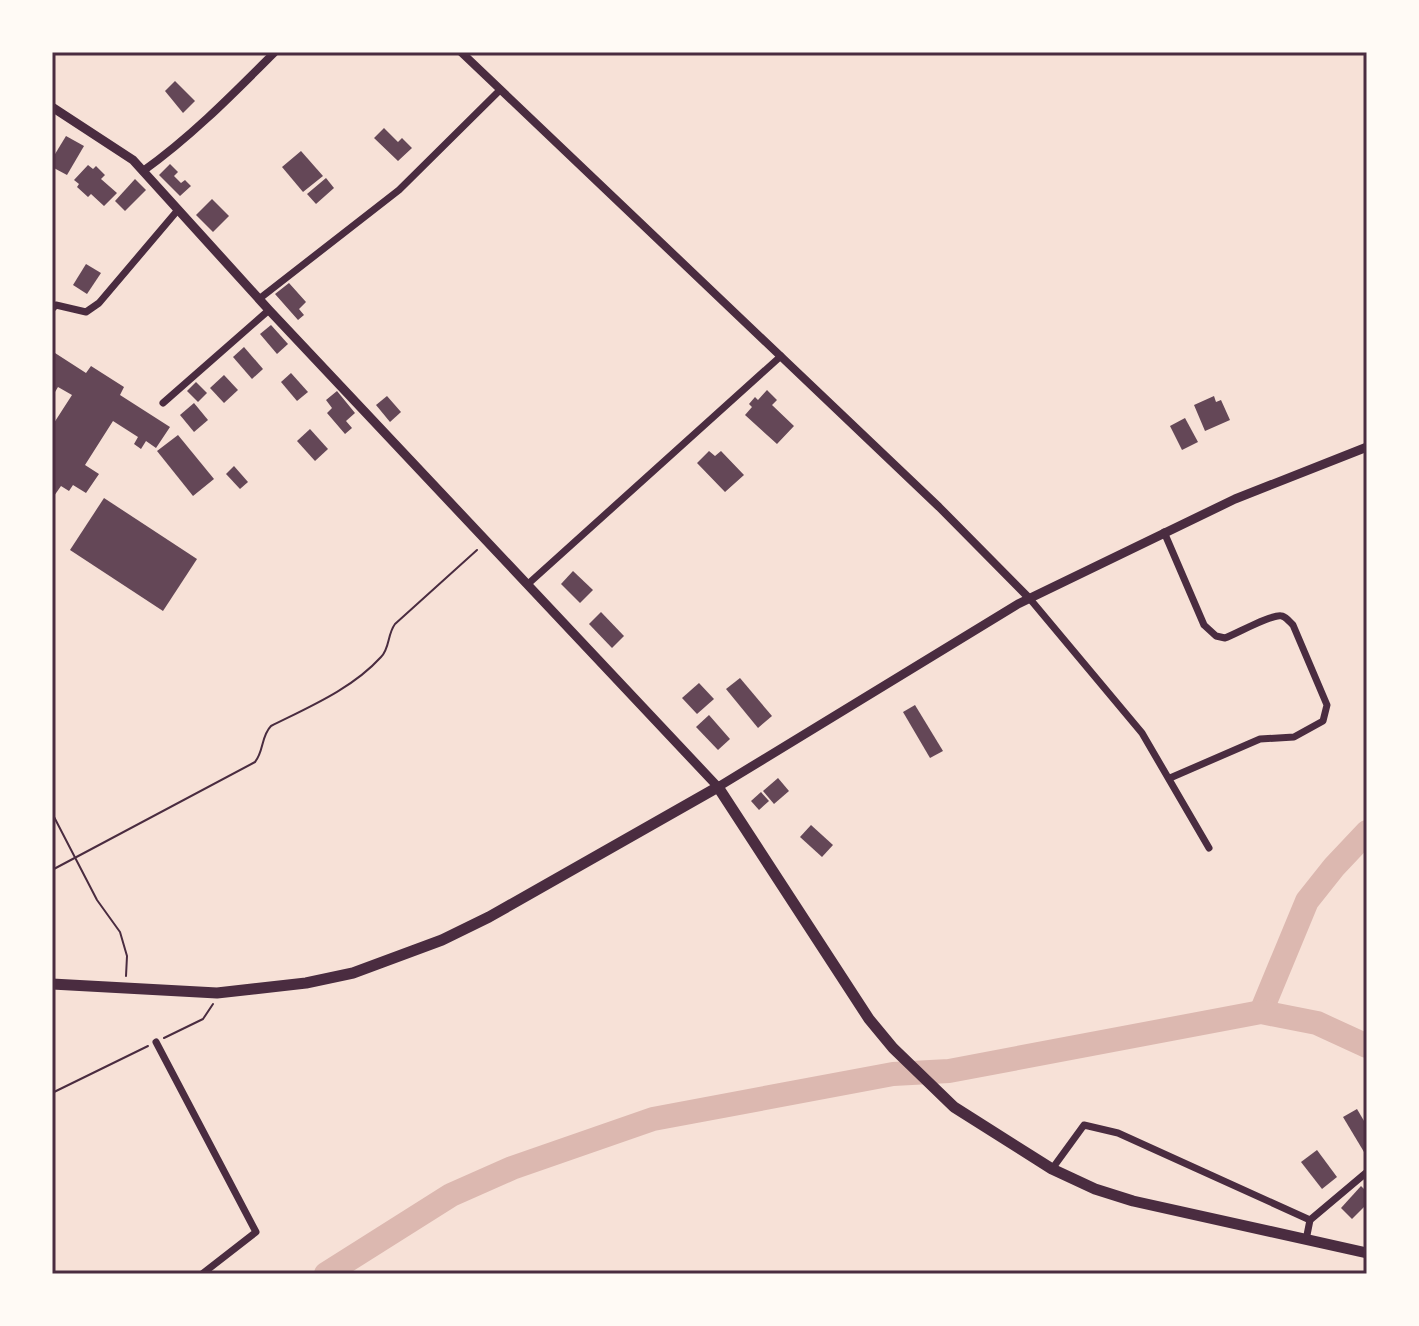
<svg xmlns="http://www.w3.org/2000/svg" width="1419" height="1326" font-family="'Space Grotesk',sans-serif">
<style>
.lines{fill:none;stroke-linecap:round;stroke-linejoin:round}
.river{stroke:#dcb8b0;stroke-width:24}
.building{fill:#644757}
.path{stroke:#4a2c40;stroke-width:2}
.minor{stroke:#4a2c40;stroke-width:7}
.tertiary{stroke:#4a2c40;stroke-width:8}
.secondary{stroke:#4a2c40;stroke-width:9}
.trunk{stroke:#4a2c40;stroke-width:11}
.neatline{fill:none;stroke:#4a2c40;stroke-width:3}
</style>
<rect width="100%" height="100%" fill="#f7e1d7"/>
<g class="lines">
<g class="river">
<polyline points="1261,1012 1307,901 1334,867 1367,832"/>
<polyline points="326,1274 451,1195 512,1168 653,1119 893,1074 949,1071 1261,1012 1317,1023 1367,1046"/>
</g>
</g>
<g class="building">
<polygon points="175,81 195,101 183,113 165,91"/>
<polygon points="384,128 398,142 402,138 412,148 398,161 374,138"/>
<polygon points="66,136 84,146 67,175 52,167 52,159"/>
<polygon points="301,151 323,176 303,192 282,167"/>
<polygon points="170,164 178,172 174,176 181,183 185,180 191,186 180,196 159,175"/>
<polygon points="88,165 93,169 96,166 105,175 101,179 117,193 104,206 91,194 88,197 77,187 79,184 74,180"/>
<polygon points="326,178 334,188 316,204 307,194"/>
<polygon points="135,179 146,190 125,211 115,201"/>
<polygon points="212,199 229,216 213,232 196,215"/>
<polygon points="86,264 101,273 87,294 73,285"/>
<polygon points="289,283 306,302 299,309 304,315 298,320 275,294"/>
<polygon points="271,325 288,344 277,354 260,334"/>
<polygon points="244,347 263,369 252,379 233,357"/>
<polygon points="55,353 86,373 91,366 124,387 120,395 170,427 156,448 146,441 141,449 134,444 138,437 113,421 85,465 99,474 86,493 73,485 69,491 61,486 54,496 52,494 52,426 72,395 58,387 52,397 52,357"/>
<polygon points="291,373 308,392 297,401 281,382"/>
<polygon points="224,375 238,390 224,403 210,388"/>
<polygon points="196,382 207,393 198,402 187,391"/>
<polygon points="767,390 777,400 772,405 794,426 777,444 745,415 752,407 749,404 755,397 758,400"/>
<polygon points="337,391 355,413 346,421 352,428 345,434 327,413 332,408 326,400"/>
<polygon points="387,396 401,412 390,422 376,405"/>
<polygon points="1214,396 1216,402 1221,400 1230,420 1205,431 1194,405"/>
<polygon points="194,403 208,420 194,432 180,415"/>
<polygon points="1185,418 1198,442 1182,450 1170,426"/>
<polygon points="310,429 328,449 315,461 297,441"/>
<polygon points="178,435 214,479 193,496 157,451"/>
<polygon points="709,451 715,456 721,451 744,475 725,492 697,463"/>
<polygon points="234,466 248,482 240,489 226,474"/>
<polygon points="104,498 197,559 163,611 70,550"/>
<polygon points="573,571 593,590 580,603 561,584"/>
<polygon points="601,612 624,636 612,648 589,624"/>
<polygon points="740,678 772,716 758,728 726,689"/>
<polygon points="699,683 714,699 697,714 682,698"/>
<polygon points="915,705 943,751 930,758 903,712"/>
<polygon points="709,715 730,739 718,750 696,727"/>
<polygon points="778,778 789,791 774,804 763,791"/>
<polygon points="761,792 769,801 759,810 751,801"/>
<polygon points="811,825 833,845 822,857 800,837"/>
<polygon points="1357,1109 1367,1126 1367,1150 1364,1152 1343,1117"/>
<polygon points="1317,1150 1337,1177 1322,1189 1301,1162"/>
<polygon points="1361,1186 1367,1192 1367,1204 1352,1219 1341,1208"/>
</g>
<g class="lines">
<g class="path">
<polyline points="52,813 97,900 120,932 127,956 126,976"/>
<path d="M52 870 255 762C264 751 261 736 271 726 309 707 352 689 381 657 390 648 387 635 395 624L477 550"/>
<polyline points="164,1038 203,1019 213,1004"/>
<polyline points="52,1093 148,1046"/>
</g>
<g class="minor">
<polyline points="259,299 399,190 500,90"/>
<polyline points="52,309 56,305 86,312 99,303 177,211"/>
<polyline points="163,403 269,310"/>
<path d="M1164 532 1204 625 1216 636 1225 638C1236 634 1273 613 1282 616 1286 617 1290 622 1293 625L1327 705 1323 721 1294 737 1260 739 1170 778"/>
<polyline points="528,584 781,356"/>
<polyline points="1030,599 1142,733 1209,848"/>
<polyline points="156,1042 256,1232 202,1274"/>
<polyline points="1052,1169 1084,1125 1118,1133 1310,1220"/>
<polyline points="1306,1240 1310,1220 1367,1172"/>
</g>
<g class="tertiary">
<polyline points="461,52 939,507 1030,599"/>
<path d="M143 171C191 137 234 93 275 52"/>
</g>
<polyline class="secondary" points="52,107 133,160 269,310 718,787 1018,604 1235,499 1367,447"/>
<polyline class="trunk" points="52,984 217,993 306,983 353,973 442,940 489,917 718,787 869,1019 893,1048 954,1107 1052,1169 1095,1189 1133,1201 1367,1253"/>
</g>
<rect width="1419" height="1326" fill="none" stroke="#fffaf5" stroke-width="108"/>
<rect x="54" y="54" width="1311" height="1218" class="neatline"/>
</svg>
